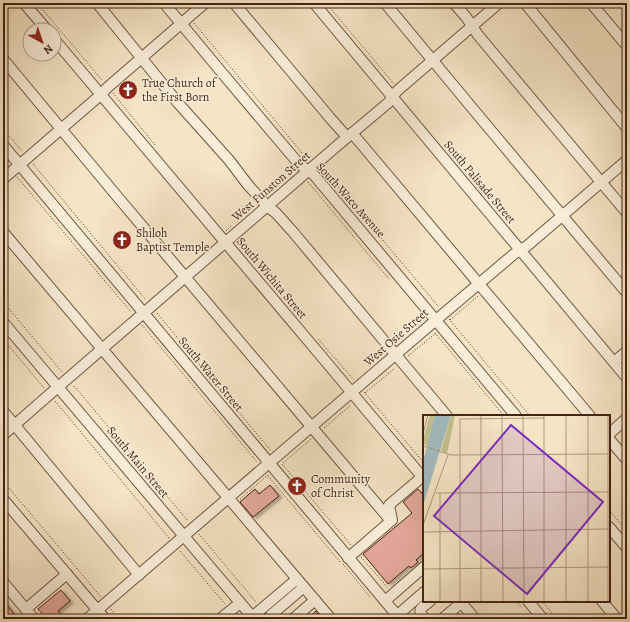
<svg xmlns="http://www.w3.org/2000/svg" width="630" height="622" font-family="Alegreya,serif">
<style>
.building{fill:#e3a79a;stroke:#452313;filter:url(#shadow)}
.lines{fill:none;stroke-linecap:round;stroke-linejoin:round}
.minor-casing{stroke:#715340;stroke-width:12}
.path{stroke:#452313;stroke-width:1;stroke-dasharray:1 2;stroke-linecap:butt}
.minor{stroke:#f8edd9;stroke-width:10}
.labels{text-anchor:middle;stroke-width:3;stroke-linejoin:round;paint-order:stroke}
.poi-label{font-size:12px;fill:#452313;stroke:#f8edd9;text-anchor:start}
.street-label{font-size:12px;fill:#452313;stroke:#f8edd9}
.inset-road{fill:none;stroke:#af977e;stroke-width:1}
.view{fill:#7b2cbf;fill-opacity:0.15;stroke:#7b2cbf;stroke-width:2}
.inset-edge{fill:none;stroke:#452313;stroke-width:2}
</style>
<defs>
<filter id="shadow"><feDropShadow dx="3.5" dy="2" stdDeviation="1" flood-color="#0004"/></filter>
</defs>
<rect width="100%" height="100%" fill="#f5e4c5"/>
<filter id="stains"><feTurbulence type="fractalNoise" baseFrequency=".005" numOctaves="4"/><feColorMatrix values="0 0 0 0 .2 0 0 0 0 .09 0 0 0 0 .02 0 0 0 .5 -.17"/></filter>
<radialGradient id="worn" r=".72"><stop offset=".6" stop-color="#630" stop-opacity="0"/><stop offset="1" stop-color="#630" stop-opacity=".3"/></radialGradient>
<g class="building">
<polygon points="270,485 279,496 253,517 240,502 255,489 259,494"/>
<polygon points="418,489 424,496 424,553 416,560 418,562 411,568 409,566 388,584 363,554 412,513 403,502"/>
<polygon points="61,590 70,601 58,611 65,619 47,619 38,609"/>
<polygon points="3,600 18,619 3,619"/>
<polygon points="316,611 322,619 307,619"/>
</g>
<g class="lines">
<g class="minor-casing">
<g id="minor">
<polyline points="24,3 47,30"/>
<polyline points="97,3 178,103 229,160 248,185 267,206 276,213 293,232 447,416"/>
<polyline points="164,3 223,74 299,164 314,175 516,416"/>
<polyline points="234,3 331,119 347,137"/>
<polyline points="314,3 627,378"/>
<polyline points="385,3 478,115 627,293"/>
<polyline points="454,3 466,17 478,35 627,213"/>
<polyline points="525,3 627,128"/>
<polyline points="591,3 627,46"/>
<polyline points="54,39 327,363 424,479"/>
<polyline points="3,59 116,195 391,521"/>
<polyline points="352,133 590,416"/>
<polyline points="3,145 400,619"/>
<polyline points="3,179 97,98 108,87 205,3"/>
<polyline points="3,232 331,619"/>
<polyline points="3,322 254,619"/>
<polyline points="614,362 627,351"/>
<polyline points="3,411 139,575"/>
<polyline points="609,434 627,418"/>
<polyline points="3,435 58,387 338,145 388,103 397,91 499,3"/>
<polyline points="609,439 627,460"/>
<polyline points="3,499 105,619"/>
<polyline points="609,527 627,548"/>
<polyline points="348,558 392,520 389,505 422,477"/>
<polyline points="3,582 34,619"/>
<polyline points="385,601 424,567"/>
<polyline points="460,601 475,619"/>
<polyline points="528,601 543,619"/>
<polyline points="602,601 617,619"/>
<polyline points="26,609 67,574"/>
<polyline points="271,615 304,587"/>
<polyline points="252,617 297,579"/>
<polyline points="87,619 436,320 514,254 527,246 627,160"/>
<polyline points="220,619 240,603"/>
<polyline points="293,619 315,600"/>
<polyline points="393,619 424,592"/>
<path d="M425 619C416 609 421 609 430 601"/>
<polyline points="442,619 461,603"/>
</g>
</g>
<g class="path">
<polyline points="37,3 102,80"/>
<polyline points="177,3 183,10"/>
<polyline points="326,3 394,84"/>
<polyline points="443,3 447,7"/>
<polyline points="194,23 307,159"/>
<polyline points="113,93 155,145"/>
<polyline points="3,129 22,151"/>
<polyline points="3,160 7,165"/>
<polyline points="33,164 146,300"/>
<polyline points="323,169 438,306"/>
<polyline points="17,177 131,312"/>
<polyline points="308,182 389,279"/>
<polyline points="226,231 231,226"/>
<polyline points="3,302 63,373"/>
<polyline points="157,313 271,451"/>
<polyline points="449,319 530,416"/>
<polyline points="450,320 478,296"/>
<polyline points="142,325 257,462"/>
<polyline points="435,333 504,416"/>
<polyline points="3,339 44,388"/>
<polyline points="318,339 354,380"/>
<polyline points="408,356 436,333"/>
<polyline points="74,386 188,521"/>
<polyline points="624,386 627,390"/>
<polyline points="364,392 424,463"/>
<polyline points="365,393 395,368"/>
<polyline points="55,401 169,538"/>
<polyline points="324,428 351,405"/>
<polyline points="283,463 311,439"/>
<polyline points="282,464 351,545"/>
<polyline points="268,476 340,562"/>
<polyline points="3,481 101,597"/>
<polyline points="240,499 268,475"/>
<polyline points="609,510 627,531"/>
<polyline points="199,534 256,602"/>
<polyline points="180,551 225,604"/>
<polyline points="622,556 627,561"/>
<polyline points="361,557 388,588"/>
<polyline points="343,564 370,597"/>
<polyline points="516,601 521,607"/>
<polyline points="542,601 557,619"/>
<polyline points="111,609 119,619"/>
<polyline points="410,615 414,619"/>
<polyline points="381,619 386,615"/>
</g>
<use href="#minor" class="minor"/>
</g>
<defs>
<g id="church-disc" transform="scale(1)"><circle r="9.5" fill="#8f2418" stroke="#f8edd9"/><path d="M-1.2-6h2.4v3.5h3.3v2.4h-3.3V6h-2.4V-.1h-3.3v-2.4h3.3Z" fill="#fff"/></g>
</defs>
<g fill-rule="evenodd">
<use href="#church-disc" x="128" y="90"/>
<use href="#church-disc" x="122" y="240"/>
<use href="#church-disc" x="297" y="486"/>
</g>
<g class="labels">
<g class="poi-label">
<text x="142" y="87">True Church of<tspan x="142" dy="14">the First Born</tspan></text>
<text x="136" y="237">Shiloh<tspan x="136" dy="14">Baptist Temple</tspan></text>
<text x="311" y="483">Community<tspan x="311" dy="14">of Christ</tspan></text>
</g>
<g class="street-label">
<text transform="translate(480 182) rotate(50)" y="4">South Palisade Street</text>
<text transform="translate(271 186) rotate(-41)" y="4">West Funston Street</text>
<text transform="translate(351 200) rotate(48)" y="4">South Waco Avenue</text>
<text transform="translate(272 278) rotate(50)" y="4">South Wichita Street</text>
<text transform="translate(396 337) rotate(-41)" y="4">West Osie Street</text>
<text transform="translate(211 374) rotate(50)" y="4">South Water Street</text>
<text transform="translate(138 462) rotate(50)" y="4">South Main Street</text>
</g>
</g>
<g transform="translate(423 415)">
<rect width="187" height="187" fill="#f5e4c5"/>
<path d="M7 0H12L5 31 0 29V24ZM28 0H32L24 39 18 36Z" fill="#c2c290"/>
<path d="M12 0H28L0 91V47Z" fill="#a2bbc0"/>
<path class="inset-road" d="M79 0 80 187M100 0 101 187M143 0V187M165 0V187M185 0V187M0 19 5 0M0 31 28 40 185 39M13 78 187 77M0 110 25 40M0 117 185 114M0 154 185 152M17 187V78M37 187V4L121 3M58 187V0M121 187V0"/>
<path class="view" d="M88 10 180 87 104 179 11 101Z"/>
<rect width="187" height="187" class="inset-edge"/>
</g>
<rect width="630" height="622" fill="none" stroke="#f5e4c5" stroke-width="16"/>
<rect x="4" y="4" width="622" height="614" fill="none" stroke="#452313" stroke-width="2"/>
<rect x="8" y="8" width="614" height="606" fill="none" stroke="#452313"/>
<g transform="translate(42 42) rotate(140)"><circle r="19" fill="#f8edd9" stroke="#b09c8a"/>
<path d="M0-3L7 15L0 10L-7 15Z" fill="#8f2418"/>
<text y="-6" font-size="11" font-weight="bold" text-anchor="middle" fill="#452313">N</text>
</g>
<rect width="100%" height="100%" filter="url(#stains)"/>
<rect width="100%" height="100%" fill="url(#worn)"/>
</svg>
